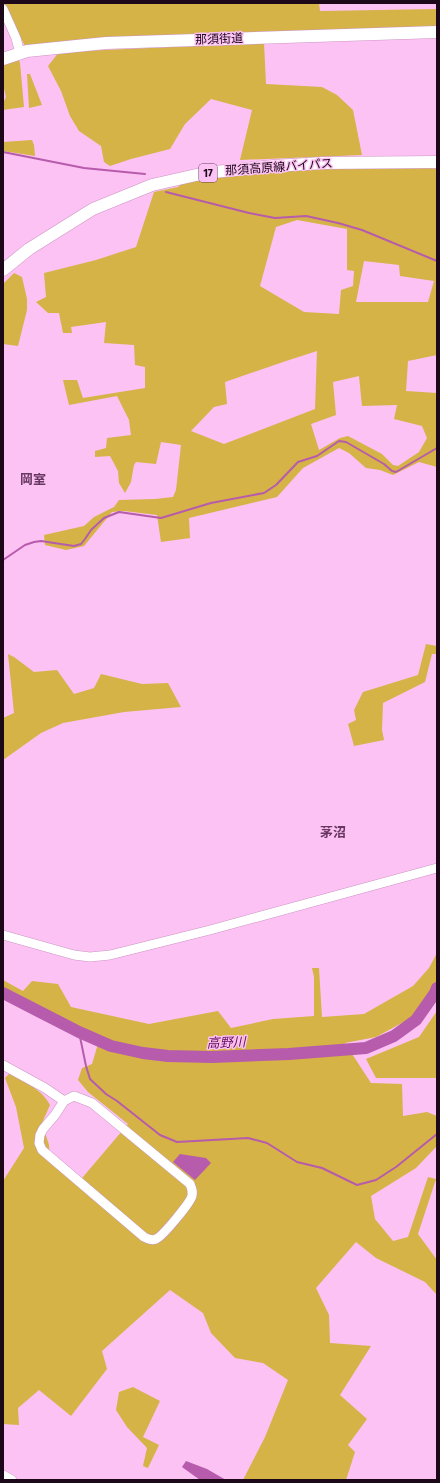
<svg xmlns="http://www.w3.org/2000/svg" width="440" height="1483" font-family="'Fira Sans Condensed','Noto Sans JP',sans-serif">
<style>
.green{fill:#d5b346;fill-rule:evenodd}
.water{fill:#b75bac}
.lines{fill:none;stroke-linecap:round;stroke-linejoin:round}
.stream{stroke:#b75bac;stroke-width:2}
.river{stroke:#b75bac;stroke-width:12}
.minor-casing{stroke:#cc94c3;stroke-width:10}
.major-casing{stroke:#cc94c3;stroke-width:13}
.minor{stroke:#fff;stroke-width:9}
.major{stroke:#fff;stroke-width:12}
.labels{text-anchor:middle;stroke-width:3;stroke-linejoin:round;paint-order:stroke}
.shield{fill:#fcc2f3;stroke:#5f405a;stroke-width:1}
.shield-label{font-size:11px;font-weight:bold;fill:#1c0819}
.street-label{font-size:12px;fill:#1c0819;stroke:#fcc2f3}
.neighbourhood-label{font-size:13px;font-weight:bold;fill:#673661;stroke:#fcc2f3}
.water-label{font-size:13px;font-style:italic;fill:#630b5d;stroke:#fcc2f3}
</style>
<rect width="100%" height="100%" fill="#fcc2f3"/>
<g class="green">
<polygon points="3,3 319,3 320,11 437,9 437,28 25,46"/>
<polygon points="264,43 266,84 322,87 337,95 353,110 362,155 240,160 252,110 211,99 185,124 170,149 131,159 110,166 104,162 101,146 79,131 70,116 61,91 48,66 59,52"/>
<polygon points="15,60 19,60 20,63 24,107 3,110 3,103 6,97 3,84 3,64"/>
<polygon points="27,74 30,74 42,105 29,108"/>
<polygon points="32,140 34,145 35,156 3,151 3,142"/>
<path d="M423 167 437 169V355L408 361 406 391 437 393V467L419 462 393 475 380 470 366 468 349 453 339 448 303 468 277 497 189 518 190 538 161 542 157 515 124 511 112 512 84 546 66 550 45 545 44 535 84 526 94 517 114 507 119 500 155 499 173 497 176 490 181 445 161 442 156 464 136 462 134 465 131 482 125 493 119 483 118 471 110 456 95 457V451L106 448 107 438 131 435 129 420 117 396 69 405 63 380H77L83 398 145 388V367L135 365 134 345 104 343 106 322 71 327 72 333H63L59 313H48L36 302 46 297 44 273 96 260 136 247 154 192 178 187 184 181 272 169ZM297 220 347 229V270L354 271 353 286 341 290 339 314 304 312 260 286 276 227ZM364 261 399 265 400 276 434 281 428 302H356ZM317 351 315 409 224 444 191 431 214 407 227 404 225 382 286 361ZM359 376 362 406 397 405 394 419 422 426 427 438 419 452 398 466 393 465 382 454 348 436 340 438 319 450 311 424 336 415 333 382Z"/>
<polygon points="14,273 22,277 27,299 27,310 18,346 3,344 3,284"/>
<polygon points="426,644 437,646 437,654 432,654 425,682 383,703 382,730 384,740 354,746 348,724 356,720 354,710 363,692 418,675"/>
<polygon points="8,654 14,657 34,672 57,670 74,694 94,688 101,674 142,684 168,683 181,707 124,712 63,723 41,733 3,760 3,718 14,713"/>
<path d="M437 953V980L434 988 411 1018 376 1037 345 1043 371 1083 402 1084 403 1116 427 1112 437 1116V1146L416 1168 371 1196 375 1219 393 1241 408 1237 428 1177 436 1179 418 1234 437 1260V1295L425 1282 376 1258 356 1242 316 1288 329 1315 330 1343 371 1346 340 1395 367 1419 348 1445 355 1452 346 1480H243L265 1437 288 1380 263 1363 235 1358 211 1333 203 1313 170 1290 102 1351 107 1369 71 1416 39 1390 18 1408 19 1425 3 1424V1181L24 1148 16 1107 5 1078 10 1073C23 1081 43 1090 50 1105L42 1123 49 1145 50 1163 77 1184 128 1124 88 1092 78 1080 82 1068 92 1064 100 1037 3 991V980L23 991 32 981 58 984 71 1007 149 1024 218 1011 231 1028 273 1019 314 1016V977L312 968H319L322 1017 364 1014 413 986 429 968Z"/>
<polygon points="437,1011 437,1078 376,1078 366,1059 419,1037"/>
<polygon points="133,1387 160,1401 143,1437 159,1445 148,1468 143,1466 147,1448 127,1427 116,1410 119,1392"/>
</g>
<g class="water">
<polygon points="180,1154 206,1158 211,1163 195,1180 173,1162"/>
<polygon points="186,1461 207,1469 226,1480 200,1480 182,1467"/>
</g>
<g class="lines">
<g class="stream">
<polyline points="3,152 84,168 145,174"/>
<polyline points="166,192 249,213 275,218 306,216 338,223 362,230 437,261"/>
<polyline points="3,560 25,545 34,542 41,541 74,546 81,544 85,539 91,530 104,518 119,512 161,518 211,503 264,493 276,485 298,462 317,456 339,441 346,442 384,464 392,471 396,472 437,448"/>
<polyline points="79,1032 86,1066 90,1079 106,1094 117,1101 160,1135 177,1142 248,1138 267,1143 297,1162 322,1168 357,1185 376,1180 396,1167 437,1134"/>
</g>
<polyline class="river" points="3,993 79,1032 111,1046 143,1053 168,1056 212,1057 289,1054 366,1048 394,1036 416,1020 435,993 437,988"/>
<g class="minor-casing">
<g id="minor">
<polyline points="3,9 16,38 20,53"/>
<polyline points="3,935 74,955 90,957 110,955 210,930 437,868"/>
<polyline points="3,1065 45,1088 64,1101"/>
<path d="M74 1096 92 1103 190 1184C192 1189 193 1191 192 1196 190 1203 163 1236 156 1239 152 1241 148 1239 144 1237L42 1150 39 1143 40 1135 43 1129 55 1115 64 1101Z"/>
<polyline points="3,1475 12,1480"/>
</g>
</g>
<g class="major-casing">
<g id="major">
<polyline points="3,59 27,51 106,43 437,32"/>
<polyline points="3,270 29,249 93,209 152,185 205,173 274,166 323,163 437,162"/>
</g>
</g>
<use href="#minor" class="minor"/>
<use href="#major" class="major"/>
</g>
<g class="labels">
<rect class="shield" x="199" y="164" width="18" height="18" rx="3"/>
<g class="shield-label">
<text x="208" y="177">17</text>
</g>
<g class="street-label">
<text transform="translate(219 39) rotate(-2)" y="4">那須街道</text>
<text transform="translate(279 167) rotate(-4)" y="4">那須高原線バイパス</text>
</g>
<g class="neighbourhood-label">
<text x="33" y="484">岡室</text>
<text x="333" y="837">茅沼</text>
</g>
<g class="water-label">
<text transform="translate(226 1042) rotate(-2)" y="5">高野川</text>
</g>
</g>
<rect width="440" height="1483" fill="none" stroke="#1c0819" stroke-width="8"/>
</svg>
